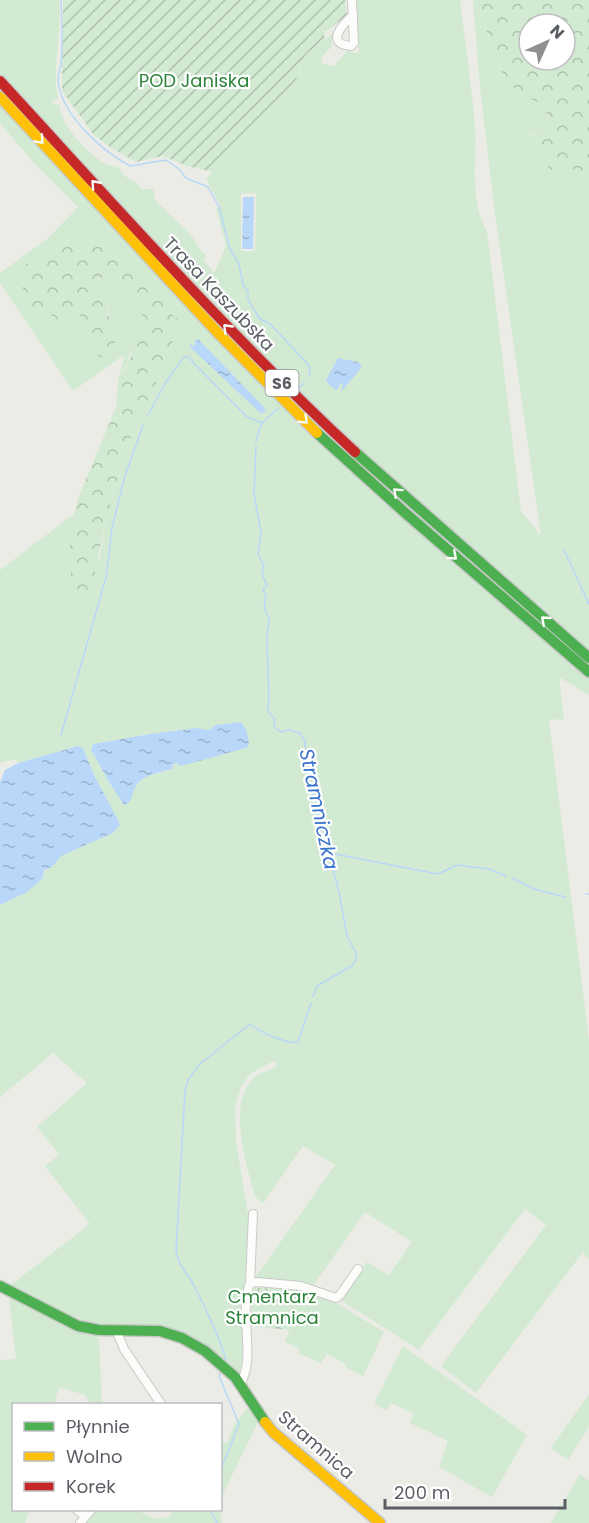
<svg xmlns="http://www.w3.org/2000/svg" width="589" height="1523" font-family="Poppins,sans-serif">
<style>
.grass{fill:#d2ead2;fill-rule:evenodd}
.forest{fill:url(#forest-crowns);fill-rule:evenodd}
.garden{fill:url(#garden-furrows)}
.water{fill:url(#water-ripples)}
.lines{fill:none;stroke-linecap:round;stroke-linejoin:round}
.stream{stroke:#b9d7f8;stroke-width:1.5}
.street-casing{stroke:#c9cac8;stroke-width:10}
.fast-casing{stroke:#c7c8c7;stroke-width:13}
.slow-casing{stroke:#c7c8c7;stroke-width:13}
.jam-casing{stroke:#c7c8c7;stroke-width:13}
.street{stroke:#fcfcfb;stroke-width:8}
.fast{stroke:#4caf50;stroke-width:10}
.slow{stroke:#ffc107;stroke-width:10}
.jam{stroke:#c62828;stroke-width:10}
.oneway{stroke:#f6fbf6}
.labels{text-anchor:middle;stroke-width:4.5;stroke-linejoin:round;paint-order:stroke}
.shield{fill:#fff;stroke:#8c8e93;stroke-width:1.5}
.shield-label{font-size:16px;font-weight:bold;fill:#5b5e65}
.park-label{font-size:18px;fill:#2c8339;stroke:#fff}
.street-label{font-size:18px;fill:#5b5e65;stroke:#fff}
.water-label{font-size:20px;font-style:italic;fill:#3b74cd;stroke:#fff}
</style>
<defs>
<pattern id="forest-crowns" width="20" height="18" patternUnits="userSpaceOnUse" patternTransform="scale(1.5)"><rect width="20" height="18" fill="#d2ead2"/><path d="M2 6a3 3 0 1 1 6 0M12 15a3 3 0 1 1 6 0" fill="none" stroke="#adc1ae"/></pattern>
<pattern id="garden-furrows" width="10" height="10" patternUnits="userSpaceOnUse" patternTransform="scale(1.5)"><rect width="10" height="10" fill="#d2ead2"/><path d="M-1 1l2-2M0 10L10 0M9 11l2-2" fill="none" stroke="#adc1ae"/></pattern>
<pattern id="water-ripples" width="26" height="14" patternUnits="userSpaceOnUse" patternTransform="scale(1.5)"><rect width="26" height="14" fill="#b9d7f8"/><path d="M2 4q2-2 4 0t4 0M15 11q2-2 4 0t4 0" fill="none" stroke="#99b2cc"/></pattern>
</defs>
<rect width="100%" height="100%" fill="#ecece6"/>
<g class="grass">
<path d="M0 0H59C63 33 51 66 58 98L51 103 59 105C62 127 86 151 104 163 108 166 113 166 118 167 125 181 134 177 141 189H153L155 200 191 235 201 251 206 254 204 260 214 273 226 246 216 208 220 206 206 179 212 172 229 160 263 126 296 80 306 54 332 34 334 37 331 41 333 45 321 58 323 64 334 66 348 50 355 53 359 52 354 0H460C465 43 472 85 475 128 477 162 469 201 487 231L521 511 541 536 495 214 480 88 473 0H475L506 83 545 107 551 126 529 135 580 169 589 180V695L559 677 564 719 549 720 589 1041V1260L583 1252 476 1393 441 1366 546 1225 525 1209 419 1350 342 1301V1298L367 1262 389 1275 412 1242 365 1212 312 1287 257 1279 256 1276 260 1271 335 1165 303 1146 263 1203 255 1197C247 1165 225 1101 256 1076 262 1072 271 1069 277 1066L274 1061 253 1072 246 1079 241 1087 235 1107 236 1141 249 1222 247 1282 242 1304 244 1349 240 1371 234 1374 199 1342 102 1328 36 1301 8 1287 90 1224 45 1166 59 1155 37 1127 87 1083 53 1053 0 1097V905L27 891 43 878 44 870 52 867 61 856 113 833 94 775 83 748 78 746 18 763 15 759 0 763V570L74 514 70 544 99 562 107 514 132 435 178 320 134 290 125 266 83 213 92 237 87 257 79 250 71 239 48 255 16 268 23 289 15 298 77 310 111 322 104 294 98 280 105 276 117 284 120 290 133 292 141 298 138 310 146 320 131 338C131 355 129 366 118 379L125 356 121 357 73 391 0 283V273L47 239 78 207 35 164 0 123ZM256 193 255 251H241V194ZM240 722 244 726 249 741 173 765 172 769C159 773 145 775 137 785 131 793 132 797 124 805L109 782 91 750 93 744 150 734 197 728 209 730 216 725Z"/>
<polygon points="304,1289 325,1296 384,1332 363,1376 345,1367 346,1364 327,1354 321,1363 298,1353 300,1349 285,1342"/>
<polygon points="9,1298 73,1330 99,1338 102,1404 91,1404 85,1395 59,1387 54,1404 14,1404 14,1510 29,1510 25,1523 0,1523 0,1360 16,1359"/>
<polygon points="403,1346 527,1435 492,1497 439,1467 448,1441 410,1423 414,1414 391,1403 387,1410 374,1404"/>
<polygon points="589,1394 589,1427 568,1460 551,1448"/>
<polygon points="249,1406 258,1422 221,1498 221,1442 227,1443 234,1425"/>
<polygon points="580,1474 589,1481 589,1523 551,1523"/>
<polygon points="96,1510 136,1510 156,1519 169,1517 173,1510 220,1510 222,1523 84,1523"/>
</g>
<g class="forest">
<path d="M475 0H589V180L580 169 550 170 529 136 551 126 545 107 506 83ZM529 24H565V60H529Z"/>
<polygon points="83,212 134,278 170,307 171,314 178,319 169,356 132,435 107,514 90,597 84,601 71,586 70,544 74,514 79,496 117,405 118,379 125,370 131,357 131,338 146,320 138,310 141,298 133,292 120,290 117,284 105,276 98,279 104,294 117,354 99,358 78,311 59,321 39,304 27,317 15,298 23,289 16,268 48,255 71,239 79,250 87,257 92,237 82,225"/>
<polygon points="251,1288 304,1289 289,1330 252,1326"/>
</g>
<polygon class="garden" points="63,0 345,0 347,15 324,33 325,39 306,54 296,80 263,126 229,160 212,172 187,166 163,156 136,162 110,147 94,135 62,91"/>
<g class="water">
<polygon points="243,197 254,197 253,249 242,249"/>
<polygon points="198,339 265,408 265,412 261,413 257,410 190,347 190,344 194,346 196,344 194,341"/>
<polygon points="338,358 358,362 362,367 341,392 343,383 341,383 337,390 330,386 326,380"/>
<path d="M240 722C246 725 249 739 249 745L246 748 181 766 177 763 173 765 172 769C161 772 148 774 139 782 131 790 134 803 124 805L109 782 91 750 93 744 99 743 150 734 197 728 209 730 216 725Z"/>
<polygon points="78,746 83,748 94,775 117,818 120,825 113,833 61,856 52,867 44,870 43,878 27,892 0,905 0,782 5,770 18,763"/>
</g>
<g class="lines">
<g class="stream">
<path d="M61 0C62 21 63 44 61 65 60 70 58 74 58 79 60 114 101 150 130 166L166 160 179 169 186 178 208 187 219 207 230 249 239 264 243 285 248 291V300L260 319 270 324 309 365 310 376"/>
<polyline points="299,388 304,383"/>
<polyline points="148,415 166,382 183,358 187,356 247,417 262,423"/>
<polyline points="256,441 262,423 279,408"/>
<path d="M256 447 254 494 261 532 258 554 264 565 262 574 267 585 263 589 266 596C261 613 269 610 269 623 269 627 267 632 267 637 267 661 270 688 268 712L275 719 274 727 281 732 289 730 300 733 305 741 307 772 339 892 347 936 357 955 353 965 317 986 313 997"/>
<polyline points="564,550 589,604"/>
<polyline points="61,735 106,577 112,528 124,479 143,425"/>
<polyline points="330,853 438,874 457,865 489,869 506,876"/>
<polyline points="512,878 534,889 565,897"/>
<polyline points="586,894 589,894"/>
<path d="M226 1363C225 1347 200 1297 191 1280 185 1270 178 1264 176 1251L185 1091 188 1080 201 1063 250 1024C259 1031 287 1045 298 1042L311 1003"/>
<polyline points="220,1472 239,1424 219,1376 221,1371"/>
<polyline points="210,1510 217,1523"/>
</g>
<g class="street-casing">
<g id="street">
<path d="M352 0 354 43 351 46C324 44 343 24 353 15"/>
<polyline points="250,1283 253,1214"/>
<polyline points="117,1332 124,1349 161,1404"/>
<path d="M240 1384C257 1357 238 1314 250 1283L258 1282 301 1286 336 1298 340 1295 358 1269"/>
<polyline points="77,1510 85,1516"/>
<polyline points="80,1523 91,1510"/>
</g>
</g>
<g class="fast-casing">
<g id="fast">
<polyline points="317,433 403,511 589,672"/>
<polyline points="355,452 589,658"/>
<polyline points="0,1286 78,1326 99,1330 160,1331 182,1338 205,1351 235,1377 265,1422"/>
</g>
</g>
<g class="slow-casing">
<g id="slow">
<polyline points="0,97 219,334 317,433"/>
<polyline points="265,1422 273,1432 380,1523"/>
</g>
</g>
<g class="jam-casing">
<path id="jam" d="M0 81C116 207 229 335 355 452"/>
</g>
<use href="#street" class="street"/>
<use href="#fast" class="fast"/>
<use href="#slow" class="slow"/>
<use href="#jam" class="jam"/>
</g>
<defs><path id="oneway-chevron" d="M-2-3.5L2.5 0L-2 3.5" fill="none" stroke-width="1.6" stroke-linecap="round" stroke-linejoin="round" transform="scale(1.5)"/></defs>
<g class="oneway">
<use href="#oneway-chevron" transform="translate(40 140) rotate(47)"/>
<use href="#oneway-chevron" transform="translate(95 184) rotate(-132)"/>
<use href="#oneway-chevron" transform="translate(227 328) rotate(-134)"/>
<use href="#oneway-chevron" transform="translate(304 420) rotate(44)"/>
<use href="#oneway-chevron" transform="translate(397 492) rotate(-138)"/>
<use href="#oneway-chevron" transform="translate(453 556) rotate(41)"/>
<use href="#oneway-chevron" transform="translate(545 620) rotate(-139)"/>
</g>
<g class="labels">
<rect class="shield" x="265.5" y="370" width="33" height="26" rx="4.5"/>
<g class="shield-label">
<text x="282" y="389">S6</text>
</g>
<g class="park-label">
<text x="194" y="87">POD Janiska</text>
<text x="272" y="1303">Cmentarz<tspan x="272" dy="21">Stramnica</tspan></text>
</g>
<g class="street-label">
<text transform="translate(219 294) rotate(46)" y="6">Trasa Kaszubska</text>
<text transform="translate(316 1445) rotate(41)" y="6">Stramnica</text>
</g>
<g class="water-label">
<text transform="translate(319 809) rotate(78)" y="7">Stramniczka</text>
</g>
</g>
<rect x="12" y="1403" width="210" height="108" fill="#ffffff" stroke="#bdbfc1" stroke-width="1.5"/>
<rect x="24" y="1422" width="30" height="9" fill="#4caf50" stroke="#bdbfc1" stroke-width="1.5"/>
<text x="66" y="1433" font-size="18" fill="#5b5e65">Płynnie</text>
<rect x="24" y="1452" width="30" height="9" fill="#ffc107" stroke="#bdbfc1" stroke-width="1.5"/>
<text x="66" y="1463" font-size="18" fill="#5b5e65">Wolno</text>
<rect x="24" y="1482" width="30" height="9" fill="#c62828" stroke="#bdbfc1" stroke-width="1.5"/>
<text x="66" y="1493" font-size="18" fill="#5b5e65">Korek</text>
<g transform="translate(547 42) rotate(45)"><circle r="28" fill="#ffffff" stroke="#bdbfc1" stroke-width="1.5"/>
<path d="M0-4.5L10 22L0 15L-10 22Z" fill="#8e9092"/>
<text y="-9" font-size="16" font-weight="bold" text-anchor="middle" fill="#5b5e65">N</text>
</g>
<path d="M385 1499v9h180v-9" fill="none" stroke="#5b5e65" stroke-width="3"/>
<text x="394" y="1499" font-size="18" fill="#5b5e65" stroke="#ffffff" stroke-width="4.5" paint-order="stroke">200 m</text>
</svg>
